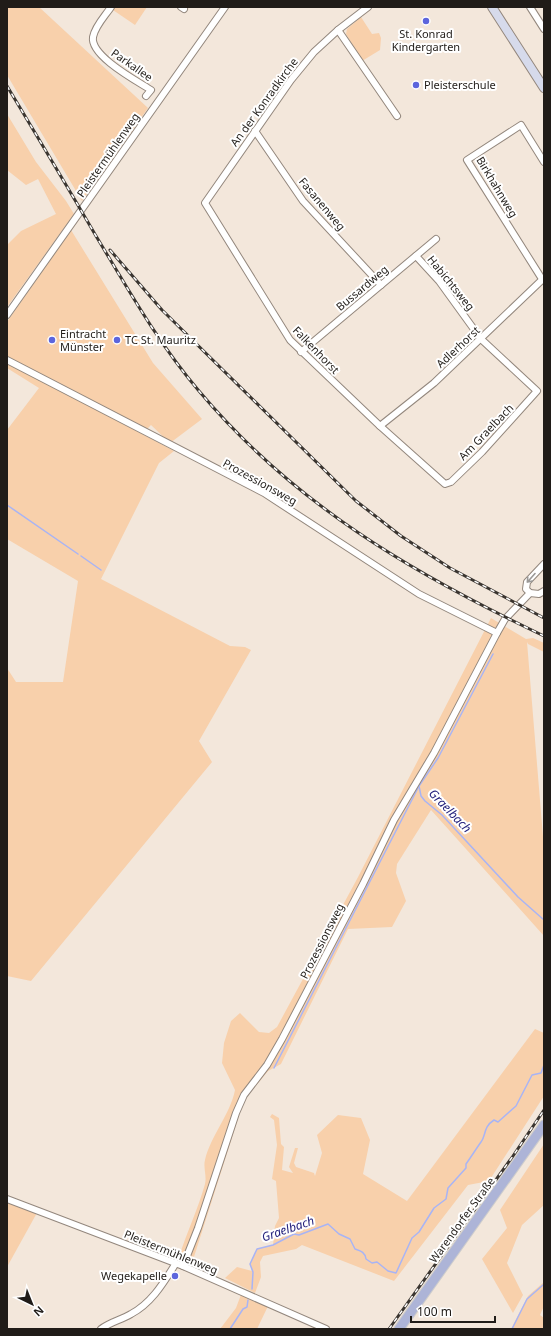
<svg xmlns="http://www.w3.org/2000/svg" width="551" height="1336" font-family="'Noto Sans',sans-serif">
<style>
.green{fill:#f8d0ab}
.lines{fill:none;stroke-linecap:round;stroke-linejoin:round}
.stream{stroke:#a8b4f5;stroke-width:1.5}
.street-casing{stroke:#93877d;stroke-width:8}
.secondary-casing{stroke:#93877d;stroke-width:10}
.primary-casing{stroke:#cecdcc;stroke-width:11}
.street{stroke:#fff;stroke-width:6}
.secondary{stroke:#d6daeb;stroke-width:8}
.primary{stroke:#adb4d7;stroke-width:9}
.rail-casing{stroke:#3a3530;stroke-width:3}
.rail{stroke:#fff;stroke-width:1.5;stroke-dasharray:4.5;stroke-linecap:butt}
.oneway{stroke:#9b9997}
.poi-dot{fill:#5c65dd;stroke:#fff;stroke-width:1.5}
.labels{text-anchor:middle;stroke-width:4;stroke-linejoin:round;paint-order:stroke}
.poi-label{font-size:11px;fill:#201c18;stroke:#fff;text-anchor:start}
.street-label{font-size:11px;fill:#201c18;stroke:#fff}
.water-label{font-size:12px;font-style:italic;fill:#25227c;stroke:#fff}
</style>
<rect width="100%" height="100%" fill="#f3e7db"/>
<g class="green">
<polygon points="7,7 39,7 148,108 82,201 7,75"/>
<polygon points="115,7 147,7 135,25 113,10"/>
<polygon points="361,17 372,34 379,33 381,38 380,50 362,61 346,34 347,29"/>
<polygon points="7,114 36,162 66,201 74,214 7,307 7,245 21,231 56,214 38,179 26,185 7,170"/>
<polygon points="71,230 153,363 202,419 170,443 151,425 146,430 7,358 7,322"/>
<polygon points="7,362 174,451 159,463 101,579 230,646 245,647 251,650 199,741 212,762 31,981 7,976 7,668 16,682 63,682 78,581 7,539 7,430 39,388 7,368"/>
<path d="M491 618 526 639 533 638 544 643V652L528 644 527 642 544 849V936L431 810 397 864 396 873 406 901 392 927 348 929 281 1064 268 1071 244 1100 192 1263 185 1261 179 1257C187 1232 198 1209 205 1184 207 1176 203 1167 205 1160 211 1135 230 1115 235 1090L222 1063 224 1043 231 1021 240 1013 259 1032 269 1033 277 1027 357 879Z"/>
<polygon points="535,1029 544,1033 544,1096 489,1181 468,1185 394,1281 302,1245 296,1249 263,1256 260,1262 261,1277 255,1293 225,1278 237,1267 252,1271 250,1264 257,1249 273,1245 275,1226 279,1218 276,1181 272,1179 277,1145 274,1120 270,1117 272,1114 279,1118 281,1144 284,1147 282,1170 293,1173 289,1167 295,1148 298,1148 294,1163 296,1167 314,1173 315,1176 322,1153 317,1135 338,1115 361,1118 370,1140 363,1174 407,1201"/>
<polygon points="544,1144 544,1205 522,1225 507,1263 523,1295 513,1313 482,1259 507,1228 500,1210"/>
<polygon points="7,1199 38,1211 7,1267"/>
<polygon points="544,1282 544,1306 540,1315 544,1318 544,1329 511,1329 528,1296"/>
<polygon points="242,1292 269,1304 257,1329 220,1329 236,1308"/>
</g>
<g class="lines">
<g class="stream">
<polyline points="7,505 78,554"/>
<polyline points="81,556 101,570"/>
<polyline points="419,786 421,796 425,801 442,815 518,897 544,920"/>
<polyline points="274,1068 419,786 438,758 493,654"/>
<path d="M252 1289 253 1272 250 1264 257 1249 273 1245 294 1234 299 1235 328 1224 339 1234 350 1239 355 1249C361 1251 365 1252 366 1259L372 1263 377 1262 388 1271 396 1273 412 1238 419 1232 434 1208 446 1199 448 1188 466 1168V1164C471 1157 476 1149 481 1142 486 1136 483 1127 494 1120L498 1122 516 1106 532 1075 541 1073 544 1065"/>
<polyline points="230,1329 243,1309 247,1307 248,1300"/>
<polyline points="512,1329 527,1299 543,1285"/>
</g>
<g class="street-casing">
<g id="street">
<path d="M111 7C105 16 95 26 93 37 90 56 137 81 151 90L146 96"/>
<polyline points="181,7 184,9"/>
<polyline points="368,7 338,30 314,52 291,80 205,203 290,340 380,426 445,484 451,482 482,452 537,391 481,339 439,281 416,256"/>
<polyline points="530,7 544,29"/>
<polyline points="338,30 397,116"/>
<polyline points="255,131 303,201 381,285"/>
<polyline points="542,279 467,160 521,125 544,162"/>
<polyline points="7,315 225,7"/>
<polyline points="301,352 436,239"/>
<polyline points="7,360 264,493 419,594 497,633"/>
<polyline points="380,426 434,383 544,278"/>
<polyline points="544,564 527,582 526,589 530,593 539,594 544,591"/>
<polyline points="7,1199 183,1266 326,1329"/>
<polyline points="183,1266 198,1228 236,1113 244,1095 267,1065 282,1039 363,884 394,820 434,753 497,633 505,619 530,593"/>
<path d="M101 1329C110 1322 121 1320 131 1314 152 1303 164 1282 176 1263"/>
</g>
</g>
<g class="secondary-casing">
<polyline id="secondary" points="492,7 544,88"/>
</g>
<g class="primary-casing">
<polyline id="primary" points="399,1329 544,1125"/>
</g>
<use href="#street" class="street"/>
<use href="#secondary" class="secondary"/>
<use href="#primary" class="primary"/>
<g class="rail-casing">
<g id="rail">
<path d="M7 86C37 136 67 186 96 236 128 289 158 343 199 391 294 504 412 573 544 636"/>
<polyline points="110,250 162,310 356,501 401,536 450,568 544,618"/>
<polyline points="389,1329 513,1156 544,1110"/>
</g>
</g>
<use href="#rail" class="rail"/>
</g>
<defs><path id="oneway-shaft" d="M-6 0H5M1.5-3L5.5 0L1.5 3" fill="none" stroke-width="1.6" stroke-linecap="round" stroke-linejoin="round"/></defs>
<use class="oneway" href="#oneway-shaft" transform="translate(531 578) rotate(132)"/>
<g class="poi-dot">
<circle cx="426" cy="21" r="4"/>
<circle cx="416" cy="85" r="4"/>
<circle cx="52" cy="340" r="4"/>
<circle cx="117" cy="340" r="4"/>
<circle cx="175" cy="1276" r="4"/>
</g>
<g class="labels">
<g class="poi-label">
<text x="426" y="38" text-anchor="middle">St. Konrad<tspan x="426" dy="13">Kindergarten</tspan></text>
<text x="424" y="89">Pleisterschule</text>
<text x="60" y="338">Eintracht<tspan x="60" dy="13">Münster</tspan></text>
<text x="125" y="344">TC St. Mauritz</text>
<text x="167" y="1280" text-anchor="end">Wegekapelle</text>
</g>
<g class="street-label">
<text transform="translate(132 65) rotate(35)" y="4">Parkallee</text>
<text transform="translate(264 102) rotate(-54)" y="4">An der Konradkirche</text>
<text transform="translate(108 155) rotate(-55)" y="4">Pleistermühlenweg</text>
<text transform="translate(497 187) rotate(59)" y="4">Birkhahnweg</text>
<text transform="translate(322 204) rotate(50)" y="4">Fasanenweg</text>
<text transform="translate(451 283) rotate(51)" y="4">Habichtsweg</text>
<text transform="translate(362 288) rotate(-40)" y="4">Bussardweg</text>
<text transform="translate(458 347) rotate(-43)" y="4">Adlerhorst</text>
<text transform="translate(316 350) rotate(46)" y="4">Falkenhorst</text>
<text transform="translate(486 432) rotate(-46)" y="4">Am Graelbach</text>
<text transform="translate(260 482) rotate(29)" y="4">Prozessionsweg</text>
<text transform="translate(322 941) rotate(-63)" y="4">Prozessionsweg</text>
<text transform="translate(462 1220) rotate(-54)" y="4">Warendorfer Straße</text>
<text transform="translate(171 1252) rotate(22)" y="4">Pleistermühlenweg</text>
</g>
<g class="water-label">
<text transform="translate(450 811) rotate(46)" y="4">Graelbach</text>
<text transform="translate(288 1229) rotate(-19)" y="4">Graelbach</text>
</g>
</g>
<rect width="551" height="1336" fill="none" stroke="#201c18" stroke-width="16"/>
<g transform="translate(32 1304) rotate(137)" stroke="#ffffff" stroke-width="3" paint-order="stroke">
<path d="M0-3L7 15L0 10L-7 15Z" fill="#201c18"/>
<text y="-6" font-size="11" font-weight="bold" text-anchor="middle" fill="#201c18">N</text>
</g>
<path d="M411 1316v6h84v-6" fill="none" stroke="#201c18" stroke-width="2"/>
<text x="417" y="1316" font-size="12" fill="#201c18" stroke="#ffffff" stroke-width="3" paint-order="stroke">100 m</text>
</svg>
